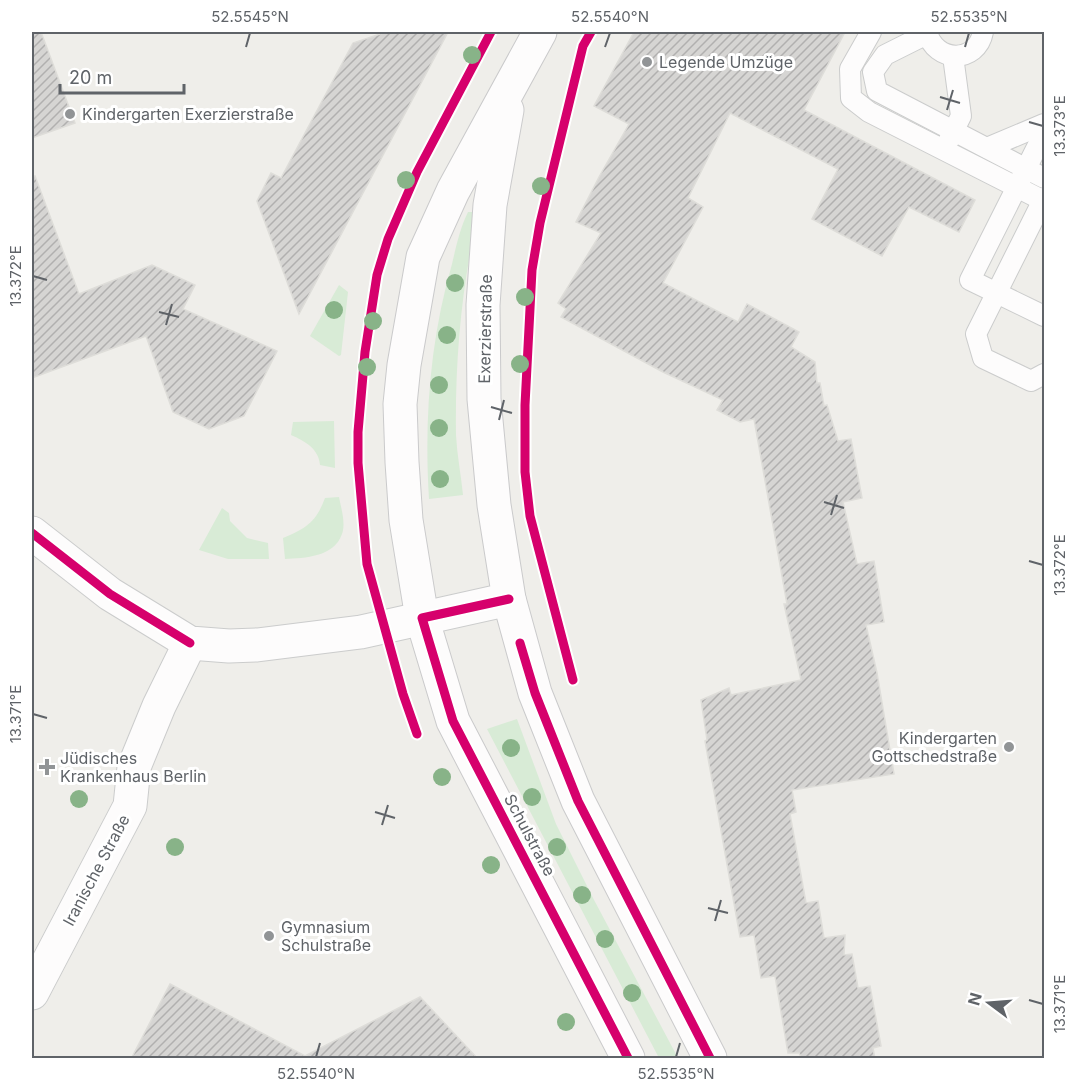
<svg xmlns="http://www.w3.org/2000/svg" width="1076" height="1090" font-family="Inter,sans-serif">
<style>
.green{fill:#d8ebd6}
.building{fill:url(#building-hatch);stroke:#deddd9;stroke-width:1.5}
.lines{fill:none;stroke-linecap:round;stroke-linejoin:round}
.lane-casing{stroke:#cbcccc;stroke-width:22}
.street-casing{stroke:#cbcccc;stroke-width:35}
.secondary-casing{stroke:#cacacb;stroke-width:35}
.lane{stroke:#fdfcfc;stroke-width:20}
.street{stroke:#fdfcfc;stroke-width:33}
.secondary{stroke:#fdfcfc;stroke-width:33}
.cycleway-casing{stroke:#fff;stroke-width:13}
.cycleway{stroke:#d6006c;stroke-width:9}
.tree{fill:#88b388}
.ticks{fill:none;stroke:#5f6368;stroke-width:2}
.poi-dot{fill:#919496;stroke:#fff;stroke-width:2}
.labels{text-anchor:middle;stroke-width:6;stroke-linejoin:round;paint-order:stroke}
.poi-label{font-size:16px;fill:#5f6368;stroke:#fff;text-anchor:start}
.street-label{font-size:16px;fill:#5f6368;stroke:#fff}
.neatline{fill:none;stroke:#5f6368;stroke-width:2}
.ticks-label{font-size:15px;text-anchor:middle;fill:#5f6368}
</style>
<defs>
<pattern id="building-hatch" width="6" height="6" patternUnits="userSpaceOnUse" patternTransform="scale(1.5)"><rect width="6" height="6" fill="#d6d5d3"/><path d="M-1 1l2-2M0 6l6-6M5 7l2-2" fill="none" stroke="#b1b0af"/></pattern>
</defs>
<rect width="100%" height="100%" fill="#efeeea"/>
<g class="green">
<path d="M468 212H474L477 219C461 290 455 362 456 435 457 455 461 475 463 495L429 499C424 420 430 340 452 264 456 247 460 228 468 212Z"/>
<polygon points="339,285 348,292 341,355 339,356 310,336"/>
<path d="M334 421 335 468 320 465C319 449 305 441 291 435L293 422Z"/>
<path d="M339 497C341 508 346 523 342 534 334 557 305 558 285 559L283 538C307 528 316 522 325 498Z"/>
<polygon points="222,508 229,513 230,521 247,538 268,543 269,559 228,559 199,550"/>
<polygon points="517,719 556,824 593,898 678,1058 659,1058 487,729"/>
</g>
<g class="building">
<polygon points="32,32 41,32 75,123 32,138"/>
<polygon points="386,32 448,32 299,314 257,201 271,173 281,178 353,43"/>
<polygon points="634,32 845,32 804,110 975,200 959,232 909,207 882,256 812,219 838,169 730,113 688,198 703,207 663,283 738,322 747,304 799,332 791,347 815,362 817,383 820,383 824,406 827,405 838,441 851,439 862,498 843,502 857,564 874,561 884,622 866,625 877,673 894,774 792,790 796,812 790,814 806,903 818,901 824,938 845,935 844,955 852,954 858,988 870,986 881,1046 873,1048 875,1059 802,1059 799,1053 788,1053 775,976 761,978 754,935 740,937 705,741 707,740 701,700 729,688 731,695 801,680 784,604 787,604 754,419 740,422 717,410 723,400 663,372 561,317 566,309 558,303 601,233 576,222 599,177 629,124 594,106"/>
<polygon points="35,176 79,294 152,265 195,285 183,309 277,351 244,416 209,429 173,412 146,336 32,378 32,177"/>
<polygon points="170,984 305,1056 420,997 478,1059 131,1059"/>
</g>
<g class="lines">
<g class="lane-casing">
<g id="lane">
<polyline points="871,32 850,69 851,98 869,112 1044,201"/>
<path d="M927 32C935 63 977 64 983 32"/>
<polyline points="927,34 885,55 873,72 877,91 1044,178"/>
<polyline points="1044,133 970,280 1044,316"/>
<polyline points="949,140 961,116 953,56"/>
<polyline points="987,148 1044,124"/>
<polyline points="1044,198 976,334 983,358 1031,381 1044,374"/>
</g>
</g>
<g class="street-casing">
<g id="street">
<polyline points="32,533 110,594 190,643 229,646 257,645 361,632 509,599"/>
<polyline points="32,993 130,806 134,767 159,706 190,643"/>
</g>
</g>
<g class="secondary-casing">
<g id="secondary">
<polyline points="540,32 453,191 423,257 404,365 400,404 402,462 406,520 422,618 453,721 628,1058"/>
<polyline points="507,110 490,205 483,305 484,399 494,505 509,599 535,693 578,801 710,1058"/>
</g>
</g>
<use href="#lane" class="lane"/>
<use href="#street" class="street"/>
<use href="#secondary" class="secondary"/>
<g class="cycleway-casing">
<g id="cycleway">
<polyline points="32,533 110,594 190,643"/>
<polyline points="509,599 422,618 453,721 628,1058"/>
<polyline points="520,643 535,693 578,801 710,1058"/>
<polyline points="573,680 530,516 525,472 525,405 532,270 540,223 583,46 591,32"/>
<polyline points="417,734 403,694 367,564 358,463 358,432 365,352 377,275 388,239 417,172 491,32"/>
</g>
</g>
<use href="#cycleway" class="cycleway"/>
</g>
<g class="tree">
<circle cx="472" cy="55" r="9"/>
<circle cx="406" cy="180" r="9"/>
<circle cx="541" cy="186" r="9"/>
<circle cx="455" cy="283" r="9"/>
<circle cx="525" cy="297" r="9"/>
<circle cx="334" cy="310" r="9"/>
<circle cx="373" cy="321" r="9"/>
<circle cx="447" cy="335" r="9"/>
<circle cx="520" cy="364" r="9"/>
<circle cx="367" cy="367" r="9"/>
<circle cx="439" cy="385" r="9"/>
<circle cx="439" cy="428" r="9"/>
<circle cx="440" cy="479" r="9"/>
<circle cx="511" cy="748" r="9"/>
<circle cx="442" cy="777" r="9"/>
<circle cx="532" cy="797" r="9"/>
<circle cx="79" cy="799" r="9"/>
<circle cx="175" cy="847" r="9"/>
<circle cx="557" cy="847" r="9"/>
<circle cx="491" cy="865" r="9"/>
<circle cx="582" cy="895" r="9"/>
<circle cx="605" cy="939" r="9"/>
<circle cx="632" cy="993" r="9"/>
<circle cx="566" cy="1022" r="9"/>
</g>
<path class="ticks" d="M246 47 250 33M605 47 610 33M965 47 969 33M940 97 960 103M947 110 953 90M1029 122 1043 126M33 276 47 280M159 312 179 317M166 325 172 304M491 407 512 413M499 420 504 400M824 502 844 508M831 515 837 495M1029 561 1043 565M33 714 47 718M375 812 395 818M382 825 388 805M708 908 728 913M715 921 721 900M1029 1000 1043 1004M316 1057 320 1043M676 1057 680 1043"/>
<g class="poi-dot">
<circle cx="647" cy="62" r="6"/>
<circle cx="70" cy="114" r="6"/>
<circle cx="1009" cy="747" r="6"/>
<path d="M44 758h6v6h6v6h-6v6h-6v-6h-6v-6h6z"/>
<circle cx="269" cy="936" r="6"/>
</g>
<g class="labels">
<g class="poi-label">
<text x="659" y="68">Legende Umzüge</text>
<text x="82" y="120">Kindergarten Exerzierstraße</text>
<text x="997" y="744" text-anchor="end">Kindergarten<tspan x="997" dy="18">Gottschedstraße</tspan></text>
<text x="60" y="764">Jüdisches<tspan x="60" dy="18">Krankenhaus Berlin</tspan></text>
<text x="281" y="933">Gymnasium<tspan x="281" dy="18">Schulstraße</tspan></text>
</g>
<g class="street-label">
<text transform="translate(485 329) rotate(-89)" y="6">Exerzierstraße</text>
<text transform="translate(530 835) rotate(62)" y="6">Schulstraße</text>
<text transform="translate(96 870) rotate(-62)" y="6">Iranische Straße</text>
</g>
</g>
<rect width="1076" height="1090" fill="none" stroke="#ffffff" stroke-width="66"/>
<g transform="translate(989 1003) rotate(286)" stroke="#ffffff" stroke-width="4.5" paint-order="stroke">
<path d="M0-4.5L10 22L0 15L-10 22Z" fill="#5f6368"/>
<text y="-9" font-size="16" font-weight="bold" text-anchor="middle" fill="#5f6368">N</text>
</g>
<path d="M60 84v9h124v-9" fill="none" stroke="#5f6368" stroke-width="3"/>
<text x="69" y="84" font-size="18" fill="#5f6368" stroke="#ffffff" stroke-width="4.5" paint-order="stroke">20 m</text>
<rect x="33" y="33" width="1010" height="1024" class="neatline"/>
<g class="ticks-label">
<text x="250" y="22">52.5545°N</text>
<text x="610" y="22">52.5540°N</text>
<text x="969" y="22">52.5535°N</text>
<text transform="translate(1060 126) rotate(-90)" y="5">13.373°E</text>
<text transform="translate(16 276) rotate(-90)" y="5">13.372°E</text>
<text transform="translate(1060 565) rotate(-90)" y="5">13.372°E</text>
<text transform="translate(16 714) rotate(-90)" y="5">13.371°E</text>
<text transform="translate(1060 1004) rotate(-90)" y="5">13.371°E</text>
<text x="316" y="1079">52.5540°N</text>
<text x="676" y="1079">52.5535°N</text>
</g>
</svg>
